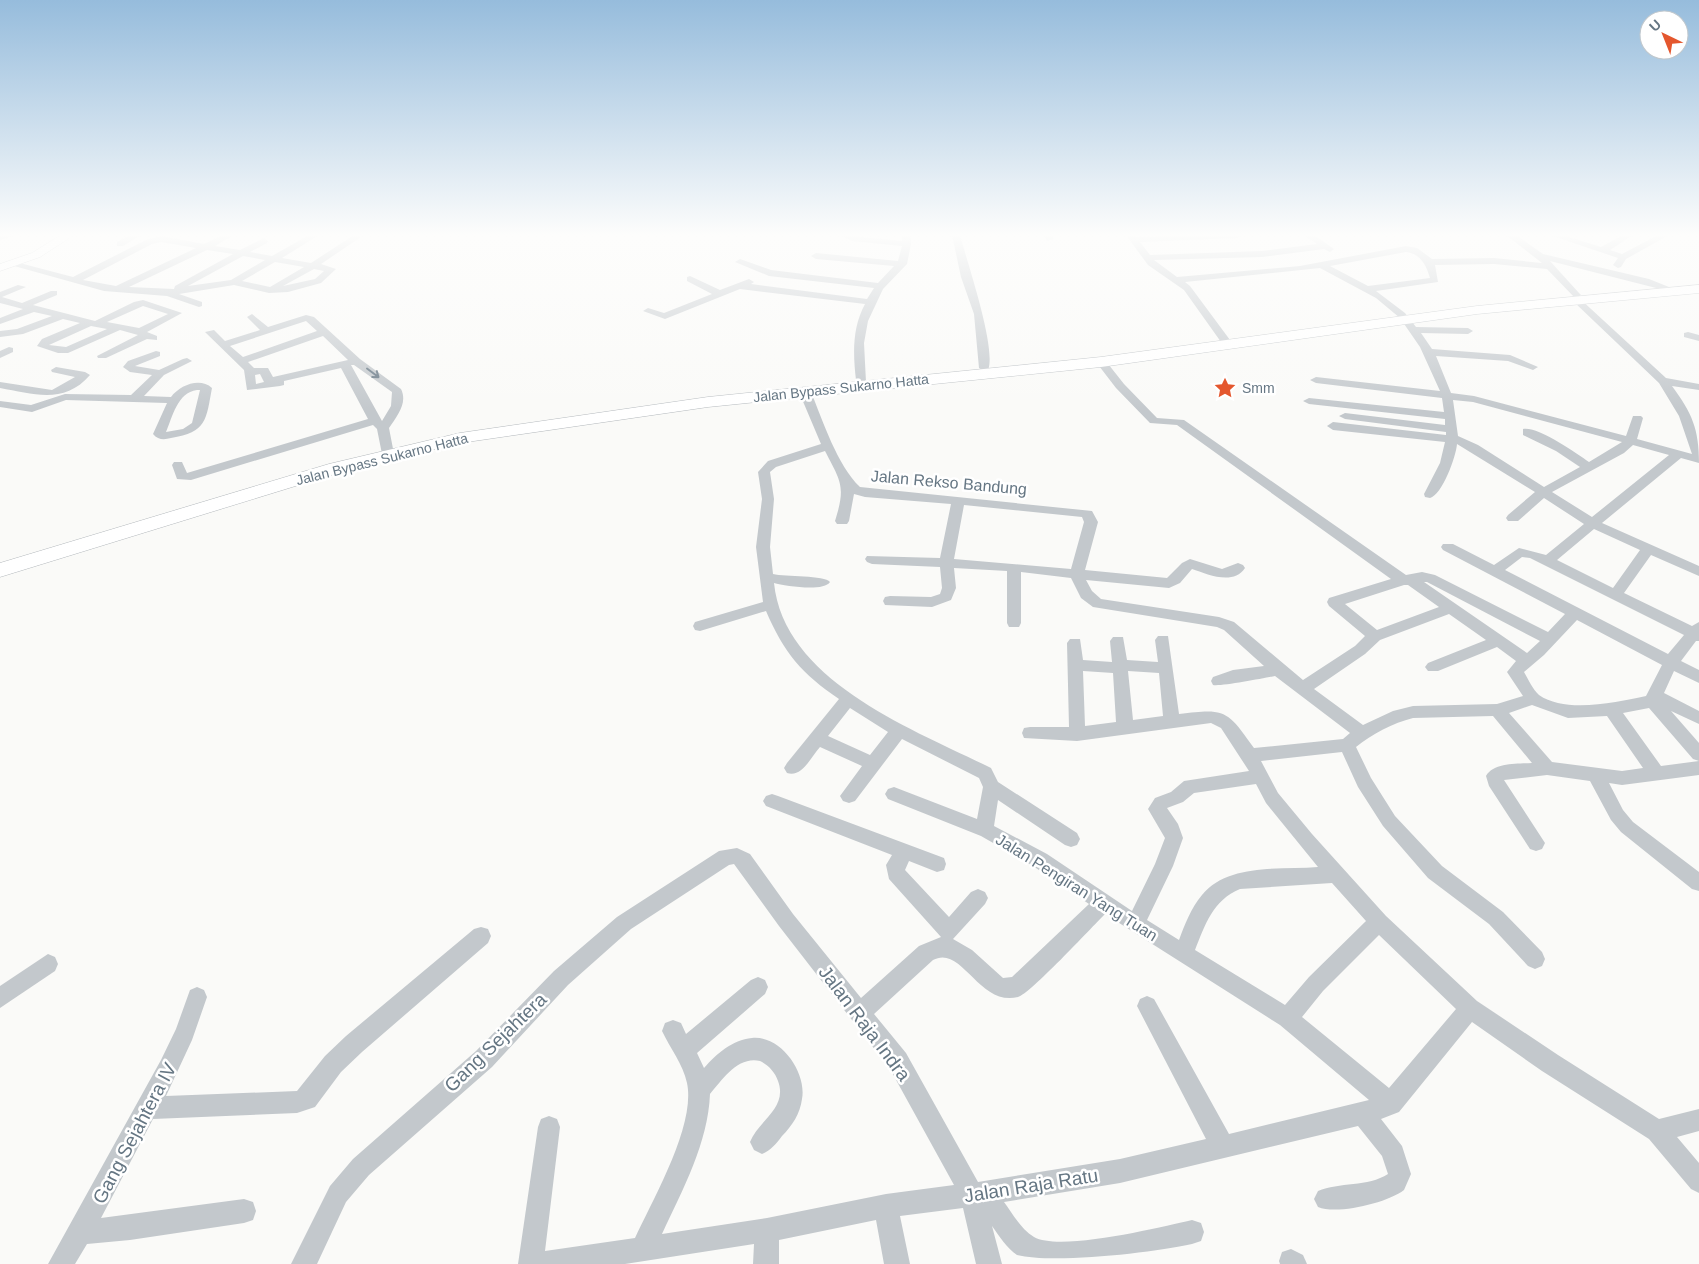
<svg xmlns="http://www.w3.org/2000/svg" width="1699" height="1264" font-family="Helvetica,sans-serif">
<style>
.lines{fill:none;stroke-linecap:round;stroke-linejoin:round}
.major-casing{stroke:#b5babe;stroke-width:1}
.highway-casing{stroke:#b4b9bd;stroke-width:1}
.minor{fill:#c3c8cc;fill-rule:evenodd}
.major{fill:#fff;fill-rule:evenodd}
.highway{fill:#fff;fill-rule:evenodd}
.oneway{stroke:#6a7a87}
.labels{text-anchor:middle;stroke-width:5;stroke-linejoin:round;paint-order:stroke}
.far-street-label{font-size:14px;fill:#657683;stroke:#fff}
.far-poi-label{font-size:14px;fill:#657683;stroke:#fff;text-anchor:start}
.street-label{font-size:16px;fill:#657683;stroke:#fff}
.near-street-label{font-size:19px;fill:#657683;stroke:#fff}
</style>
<rect width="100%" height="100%" fill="#fafaf8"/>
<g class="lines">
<g class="major-casing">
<polygon id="major" points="61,235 74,235 40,257 0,271 0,264 32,253"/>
</g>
<g class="highway-casing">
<polygon id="highway" points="1699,285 1699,293 1477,314 1101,367 708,407 460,443 341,472 0,577 0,563 329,464 460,433 708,397 1101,357 1477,306"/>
</g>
<g class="minor">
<polygon points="0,235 17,235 0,240"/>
<polygon points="130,235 141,235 123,246 117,246 117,242"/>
<path d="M223 235H234L215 246 240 250 264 238 268 241 267 243 250 252 272 256 309 235H319L282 258 311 263 354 235 361 237 321 264 336 269 321 283 288 292 269 293 234 285 179 294 202 302V306L199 307 167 296 104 291 7 264 12 261 73 277 146 240 161 236 204 244ZM161 242 196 248 116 286 83 280 152 244ZM207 250 233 254 175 286 174 289 129 287ZM243 256 265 260 231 280 188 286ZM275 262 304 267 270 287 242 281ZM314 269 324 271 315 279 283 286Z"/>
<path d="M840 235 902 241V235H910L911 244 907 264 883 289 868 321 864 343 866 382 862 383 856 380C853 354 852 328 865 304L740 289 665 319 643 311 648 308 664 313 712 294 687 281V277L690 276 720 290 749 279 754 282 751 284 867 299 874 288 769 276 735 262 740 259 771 270 878 283 894 266 816 259 811 256 816 253 898 261 902 246 852 241Z"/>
<path d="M952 235H960C967 262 997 349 988 370L984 371 979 368 974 314 961 277Z"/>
<polygon points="1043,235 1052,235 1054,239 1047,241"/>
<path d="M1126 235H1135L1136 237 1242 235 1238 238 1140 242 1150 255 1262 251 1317 244 1304 235H1314L1334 249 1330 252 1324 249 1262 257 1154 260 1177 277 1300 266 1406 246 1417 248 1432 259 1494 258 1542 263 1506 235H1516L1543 254 1649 279 1669 287 1664 290 1550 261 1579 293 1581 295 1578 297 1666 378 1699 384V390L1672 386C1692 413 1699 429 1699 463L1681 458 1602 523 1699 566V576L1651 555 1624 593 1692 626 1699 622V641H1696L1681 661 1699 670V683L1674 671 1664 693 1699 711V724L1671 711 1699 743V761L1693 759 1649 708 1623 713 1661 766 1699 761V775L1622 785 1609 783 1623 810 1633 822 1699 872V891L1692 889 1621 832 1611 820 1590 781 1547 775 1504 780 1545 843 1542 849 1536 851 1530 849 1489 786 1486 776C1494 762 1518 764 1532 763L1493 716 1413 718C1393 723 1372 734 1356 747L1371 778 1395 816 1442 866 1503 912 1542 952 1545 959 1542 966 1535 969 1528 966 1489 924 1428 878 1383 826 1358 787 1342 752 1261 761 1278 793 1312 834 1386 916 1477 1001 1558 1055 1659 1119 1699 1109V1131L1677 1137 1699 1163V1193L1691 1189 1649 1139 1542 1071 1472 1022 1399 1112 1381 1119 1402 1146 1411 1174 1404 1190C1387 1203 1337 1215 1318 1207L1314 1199 1318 1191C1339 1182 1368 1187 1388 1174L1382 1156 1358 1126 1120 1183 1004 1202C1012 1213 1021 1229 1034 1237 1060 1252 1161 1227 1192 1220L1201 1223 1204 1232 1201 1241 1192 1244C1151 1253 1053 1264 1017 1255 1007 1248 999 1236 992 1226L1002 1264H976L963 1208 900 1216 910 1264H884L876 1220 779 1240V1264H753L754 1244 625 1264H518L538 1127 541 1119 549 1116 557 1119 560 1127 545 1251 635 1238C653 1199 696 1125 687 1083 683 1064 670 1048 662 1031L665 1023 673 1020 681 1023 686 1034 751 980 758 977 765 980 768 987 765 994 697 1053 704 1068C716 1054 732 1040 752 1038 781 1035 807 1073 802 1099 800 1114 792 1126 782 1136 776 1144 771 1150 762 1154L754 1150 750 1142C759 1120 788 1108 778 1081 775 1072 768 1065 760 1061 738 1056 723 1079 710 1094 708 1143 683 1189 662 1234L767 1218 886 1194 954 1185 890 1069 779 926 734 864 729 865 631 929 568 985 492 1067 369 1175 346 1202 317 1264H291L330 1186 353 1159 476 1051 554 971 617 917 719 851 737 848 750 854 793 914 861 998 919 946 941 937 889 879 886 865 892 855 766 806 763 801 766 796 772 794 778 796 944 858 946 864 944 870 937 872 909 861 905 870 949 917 971 892 978 889 985 892 988 898 985 904 953 939 972 950 1003 978 1012 977 1089 904 1033 866 981 836 888 799 885 794 888 789 894 787 977 819 983 787 979 778 902 739 855 801 849 803 843 801 840 796 862 766 820 747C811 757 802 778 787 773L784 768 787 763 839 699C802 674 784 653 766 611L700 631 695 630 693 626 695 622 763 602 756 547 762 499 758 472 768 461 821 444 799 392 801 390 805 389 811 392C823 421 837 465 860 487L1092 511 1098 522 1085 570 1167 578 1182 563 1190 559 1222 569 1238 563 1243 565 1245 568C1233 586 1207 574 1192 569L1180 583 1169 588 1086 580 1092 591 1101 599 1219 617 1234 622 1303 680 1355 646 1365 636 1329 606 1327 602 1329 598 1391 579 1177 425 1150 423 1116 388 1096 362 1097 360H1105L1124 384 1157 418 1184 420 1406 575 1422 572 1435 575 1548 632 1565 614 1443 550 1441 547 1443 544H1453L1494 565 1519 548 1546 555 1584 524 1544 498 1518 521H1508L1506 518 1508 515 1535 492 1457 444C1456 457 1442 495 1430 498L1425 497 1424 494 1440 463 1445 442 1333 430 1327 426 1333 422 1446 435V432L1345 419 1339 416 1345 413 1445 425V419L1309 404 1303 401 1309 398 1444 412 1442 398 1316 383 1310 380 1316 377 1440 391 1420 347 1400 318 1376 298 1320 268 1185 282 1190 286 1230 340 1225 343 1221 342 1184 290 1148 265ZM1406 252C1421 254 1426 265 1430 278L1368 286 1330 266ZM1494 264 1547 269 1575 298 1572 300 1574 302 1659 383 1679 416 1692 454 1637 439 1643 418 1641 416H1633L1626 436 1474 396 1451 393 1436 356 1508 361 1533 370 1538 367 1510 355 1432 349 1421 333 1468 334 1473 331 1468 328 1416 327 1405 313 1376 291 1438 282 1435 265ZM1453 400 1473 402 1622 442 1589 462C1576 453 1538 426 1523 429V435L1556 451 1580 467 1544 487 1478 445 1458 436ZM1633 445 1669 455 1592 517 1552 492 1624 453ZM825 451C841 482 846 486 835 521L837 524H847L849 521 854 494 865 497 951 504 940 558 867 556 865 559 867 562 872 564 940 567 942 588 940 594 931 597 890 596 885 597 883 601 885 605 932 607 951 600 956 588 954 568 1007 571V623L1009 627H1019L1021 623V572L1071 578 1081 598 1093 607 1217 627 1224 630 1264 666 1233 670 1213 677 1211 681 1213 685C1219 687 1265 678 1275 676L1350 733 1343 739 1254 748C1227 710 1226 708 1179 714L1168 636H1158L1155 640 1158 662 1127 660 1123 637H1113L1110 641 1112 662 1083 660 1080 639H1070L1067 643 1069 727H1030L1024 728 1022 733 1024 738 1077 741 1211 723 1221 728 1249 771 1184 781 1171 792 1155 798 1148 809 1165 838 1155 864 1132 911 1047 854 994 826 998 800 1065 845 1071 847 1077 845 1080 839 1077 833 998 782 991 768C915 730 784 682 774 583 785 586 824 592 830 582 825 575 785 577 773 574L770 547 774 499 770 472 776 467ZM964 505 1082 517 1084 522 1071 569 954 559ZM1594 529 1640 550 1613 588 1557 560ZM1522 557 1530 558 1684 635 1668 654 1505 570ZM1424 582H1427L1540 641 1527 653ZM1404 585H1408L1439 607 1377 630 1345 604ZM1449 614 1486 640 1428 663 1425 667 1428 671H1438L1497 647 1516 661 1507 672 1523 696 1497 704 1413 706 1393 711 1363 725 1314 689 1365 654 1380 640ZM1577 620 1662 665 1646 696C1617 702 1566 714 1539 695 1533 690 1528 679 1524 672L1544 655ZM1083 671 1113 673 1116 722 1085 726ZM1128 671 1159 673 1163 716 1133 720ZM1532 705 1568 718 1607 716 1643 768 1622 771 1552 762 1509 713ZM850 708 888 732 870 755 828 736ZM1256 784 1266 803 1318 867C1281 870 1228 863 1202 895 1191 908 1185 924 1179 940L1147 920 1173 866 1183 838 1178 824 1167 808 1183 802 1194 793ZM1332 883 1366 921 1309 977 1285 1005 1195 950C1205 925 1213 900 1240 889ZM1105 914 1280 1025 1369 1100 1229 1134 1154 999 1147 996 1140 999 1137 1006 1206 1139 1120 1159 978 1182 906 1053 874 1014 933 960C962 944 979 1007 1018 997 1030 994 1091 928 1105 914ZM1379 935 1456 1009 1389 1088 1302 1017 1323 991Z"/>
<polygon points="1550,235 1563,235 1601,247 1623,235 1633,235 1610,250 1622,254 1658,235 1669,235 1626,259 1621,267 1618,268 1613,265 1618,258"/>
<path d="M18 285 26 287 2 297 22 303 51 291H57V295L33 305 95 321 134 302 143 300 182 313 147 332 157 336V340L147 339 106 358H98L97 356 138 335 120 330 68 353H58L37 346 42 339 80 323 63 319 23 334 0 337V331L17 329 52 316 34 312 0 324V318L23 309 0 303V292ZM143 306 168 314 139 328 107 322ZM91 326 107 329 66 347 49 345Z"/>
<path d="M252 314 268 327 306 315 314 317 360 359 401 389C408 403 397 416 389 428L394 454 392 457H384L382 454 377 429 373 425 191 480 177 479 172 465 174 462H182L187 473 368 419 341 368 284 381V385L280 386 247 390 244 370 205 332 214 330 225 341 260 330 247 317ZM306 321 317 331 243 357 230 346ZM323 336 348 360 273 377 268 368H254L248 362ZM351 365H354L392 392 391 406 382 421ZM260 374 264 382 256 384 255 375Z"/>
<polygon points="1688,332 1699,335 1699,341 1684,337 1684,333"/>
<polygon points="9,347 13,348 13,352 0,358 0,351"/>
<path d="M156 351 160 352V356L135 366 159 370 183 359 187 358 192 361 164 375 144 396 171 397C180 385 200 377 212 388 206 420 207 432 171 438 164 440 158 440 153 434L167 403 66 400 32 412 0 407V401L31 405 65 394 131 395 152 375 130 372 123 367 128 361ZM197 390H200L192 423 183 429 166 432C173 416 177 393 197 390Z"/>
<path d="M56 367 85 372 90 375C64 405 34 394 0 388V382L52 390 75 377 52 372 51 370Z"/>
<polygon points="481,927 488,929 491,936 488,943 362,1052 341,1072 315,1107 297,1113 153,1119 101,1218 244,1199 253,1202 256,1211 253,1220 244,1223 130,1240 87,1244 75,1264 48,1264 161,1060 176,1029 190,990 197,987 204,990 207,997 192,1040 166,1096 297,1091 325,1056 346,1036 474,929"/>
<polygon points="48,954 55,957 58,964 55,971 0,1008 0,986"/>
<polygon points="1291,1249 1303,1255 1307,1264 1280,1264 1279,1261 1282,1252"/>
</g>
<use href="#major" class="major"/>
<use href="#highway" class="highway"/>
</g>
<defs><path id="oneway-shaft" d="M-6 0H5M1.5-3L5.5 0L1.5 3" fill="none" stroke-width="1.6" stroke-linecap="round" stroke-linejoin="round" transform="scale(1.25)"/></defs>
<use class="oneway" href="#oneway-shaft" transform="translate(373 373) rotate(37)"/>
<linearGradient id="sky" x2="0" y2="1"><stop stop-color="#96bcdc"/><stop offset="0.57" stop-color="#fdfdfc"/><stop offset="1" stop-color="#fdfdfc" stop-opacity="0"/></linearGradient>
<rect width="1699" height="412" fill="url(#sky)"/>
<defs>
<g id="sight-bare" transform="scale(1.725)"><path d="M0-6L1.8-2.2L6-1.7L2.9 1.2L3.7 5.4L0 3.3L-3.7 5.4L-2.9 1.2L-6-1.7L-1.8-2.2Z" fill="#e4572e" stroke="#fff" stroke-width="2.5" paint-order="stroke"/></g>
</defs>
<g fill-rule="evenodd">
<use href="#sight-bare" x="1225" y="388"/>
</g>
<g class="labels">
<g class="far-street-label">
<text transform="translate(841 388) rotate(-6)" y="5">Jalan Bypass Sukarno Hatta</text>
<text transform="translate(382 459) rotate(-14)" y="5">Jalan Bypass Sukarno Hatta</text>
</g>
<g class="far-poi-label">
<text x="1242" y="393">Smm</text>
</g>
<g class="street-label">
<text transform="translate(949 482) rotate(5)" y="6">Jalan Rekso Bandung</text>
<text transform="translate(1077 887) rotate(32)" y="6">Jalan Pengiran Yang Tuan</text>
</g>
<g class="near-street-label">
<text transform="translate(865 1023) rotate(53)" y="7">Jalan Raja Indra</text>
<text transform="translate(495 1042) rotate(-44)" y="7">Gang Sejahtera</text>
<text transform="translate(134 1133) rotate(-62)" y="7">Gang Sejahtera IV</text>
<text transform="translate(1031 1185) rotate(-9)" y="7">Jalan Raja Ratu</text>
</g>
</g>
<g transform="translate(1664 35) rotate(317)"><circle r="24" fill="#ffffff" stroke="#c1c8cd"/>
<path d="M0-4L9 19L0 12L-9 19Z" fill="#e4572e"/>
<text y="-8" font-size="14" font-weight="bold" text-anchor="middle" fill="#657683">U</text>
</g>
</svg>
